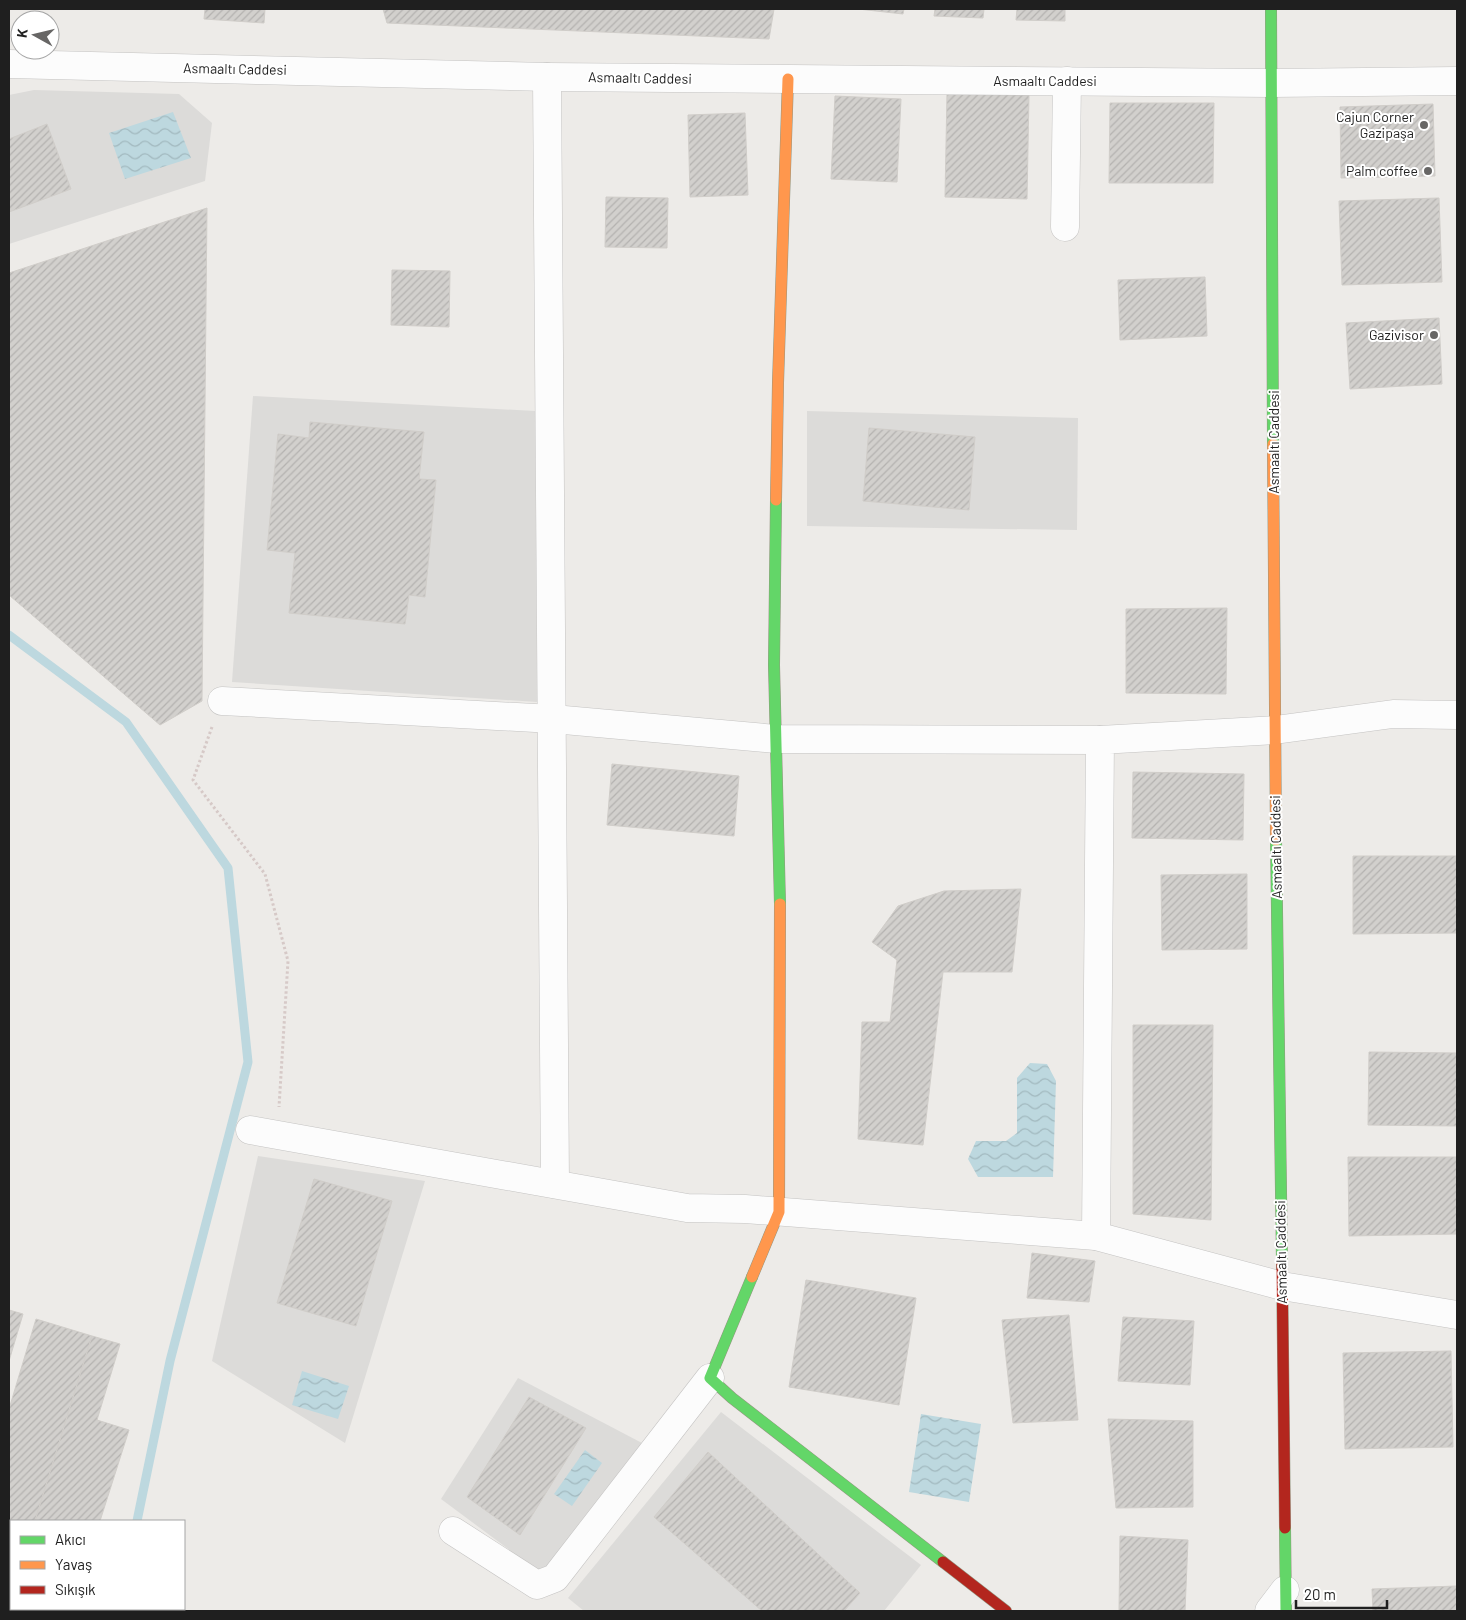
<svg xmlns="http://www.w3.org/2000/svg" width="1466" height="1620" font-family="Barlow,sans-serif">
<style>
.residential{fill:#dcdbd9}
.water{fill:url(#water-waves)}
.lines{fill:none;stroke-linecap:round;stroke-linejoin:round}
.stream{stroke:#bdd8df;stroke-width:9}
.building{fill:url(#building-hatch);stroke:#d0cdc9}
.street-casing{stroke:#c4c3c2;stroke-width:29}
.fast-casing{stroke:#959681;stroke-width:12}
.slow-casing{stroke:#959681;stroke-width:12}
.jam-casing{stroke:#959681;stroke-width:12}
.path{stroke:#d6c9c7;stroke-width:3;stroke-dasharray:2.5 2.5;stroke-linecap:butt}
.street{stroke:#fcfcfc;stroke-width:28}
.fast{stroke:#63d668;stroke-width:11}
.slow{stroke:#ff974d;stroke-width:11}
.jam{stroke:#b3261e;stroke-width:11}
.poi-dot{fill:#676665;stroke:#fff;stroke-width:2}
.labels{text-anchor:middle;stroke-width:4;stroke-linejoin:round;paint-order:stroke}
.street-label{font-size:14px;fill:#1f1f1f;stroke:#fff}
.poi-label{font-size:14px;fill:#1f1f1f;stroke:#fff;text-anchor:end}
</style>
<defs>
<pattern id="water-waves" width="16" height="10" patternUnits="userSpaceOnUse" patternTransform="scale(1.25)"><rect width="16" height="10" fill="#bdd8df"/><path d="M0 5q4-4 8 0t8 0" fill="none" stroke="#a2b9bf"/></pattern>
<pattern id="building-hatch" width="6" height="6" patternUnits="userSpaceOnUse" patternTransform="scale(1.25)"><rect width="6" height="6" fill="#d2d0cd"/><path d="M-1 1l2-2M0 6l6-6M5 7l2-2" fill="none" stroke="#b4b2b0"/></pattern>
</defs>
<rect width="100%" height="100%" fill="#edebe8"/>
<g class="residential">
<polygon points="34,90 179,94 212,123 205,181 9,244 9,95"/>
<polygon points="253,396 535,411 537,702 232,682"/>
<polygon points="807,411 1078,418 1077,530 807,526"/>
<polygon points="258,1156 425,1181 345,1443 212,1361"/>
<polygon points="518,1378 642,1443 546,1577 441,1499"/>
<polygon points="721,1412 921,1565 884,1611 584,1611 568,1598"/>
</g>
<g class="water">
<polygon points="173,112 191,158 125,179 109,133"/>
<polygon points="1030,1063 1047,1064 1056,1081 1053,1177 978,1177 968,1159 976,1141 1006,1141 1017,1133 1017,1078"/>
<polygon points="302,1371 349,1386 338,1419 292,1405"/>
<polygon points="921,1414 981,1424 969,1502 909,1492"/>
<polygon points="585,1450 602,1463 572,1506 554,1494"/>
</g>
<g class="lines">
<g class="stream">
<polyline points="9,635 126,722 228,868 248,1062 170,1361 137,1521"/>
<polyline points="118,1611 118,1609"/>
</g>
</g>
<g class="building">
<polygon points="205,9 265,9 264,23 204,19"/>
<polygon points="383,9 774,9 769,39 387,23"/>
<polygon points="858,9 904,9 903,14"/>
<polygon points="935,9 984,9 983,18 934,16"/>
<polygon points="1017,9 1065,9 1065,21 1016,20"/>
<polygon points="947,93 1029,95 1027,199 945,197"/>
<polygon points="835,96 901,99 897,182 831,179"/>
<polygon points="1110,103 1214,103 1213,183 1109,183"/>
<polygon points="1433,104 1435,176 1341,178 1340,107"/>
<polygon points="745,113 748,195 690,197 688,115"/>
<polygon points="47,124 71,189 9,212 9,139"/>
<polygon points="606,197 668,198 667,248 605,247"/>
<polygon points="1439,198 1442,282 1342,285 1339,201"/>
<polygon points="207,208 202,701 160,725 9,595 9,273"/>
<polygon points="392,270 450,271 449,327 391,325"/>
<polygon points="1205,277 1207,336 1120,340 1118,280"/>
<polygon points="1439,318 1442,384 1350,389 1346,323"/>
<polygon points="310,422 424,432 419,479 436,480 425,597 409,595 405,624 289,613 295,553 267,550 278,434 309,438"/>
<polygon points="869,428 975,437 969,510 863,501"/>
<polygon points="1227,608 1226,694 1126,693 1126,609"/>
<polygon points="612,764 739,776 734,836 607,825"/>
<polygon points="1133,772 1244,774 1243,840 1132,838"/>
<polygon points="1353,856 1457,856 1457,933 1353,934"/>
<polygon points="1247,874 1247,949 1162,950 1161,875"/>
<polygon points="1021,889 1012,972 943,972 923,1145 858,1139 862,1022 890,1022 897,960 872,942 898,906 944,891"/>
<polygon points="1133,1025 1213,1025 1211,1220 1133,1214"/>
<polygon points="1369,1052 1457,1053 1457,1126 1368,1125"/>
<polygon points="1348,1157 1457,1157 1457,1234 1349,1236"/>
<polygon points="314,1179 392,1201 356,1326 277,1303"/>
<polygon points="1032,1253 1095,1261 1089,1302 1027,1298"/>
<polygon points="806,1280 916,1298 899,1405 789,1387"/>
<polygon points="9,1310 23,1314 9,1361"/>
<polygon points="1069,1315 1078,1420 1013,1423 1002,1320"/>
<polygon points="1123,1317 1194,1321 1190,1385 1118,1381"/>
<polygon points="36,1319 92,1336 35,1521 11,1521 11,1599 9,1607 9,1409"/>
<polygon points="92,1336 120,1344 97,1420 129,1430 100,1521 35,1521"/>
<polygon points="1451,1351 1453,1447 1345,1449 1343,1353"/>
<polygon points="529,1397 586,1428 520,1535 467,1497"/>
<polygon points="1108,1419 1193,1421 1193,1507 1116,1508"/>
<polygon points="708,1452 860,1593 844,1611 762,1611 654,1517"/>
<polygon points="1120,1536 1188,1540 1185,1611 1119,1611"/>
<polygon points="1457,1586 1457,1611 1373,1611 1372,1589"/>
<polygon points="11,1599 11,1609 74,1609 73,1611 9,1611"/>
</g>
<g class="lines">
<g class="street-casing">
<g id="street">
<polyline points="9,64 547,77 1272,83 1457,81"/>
<polyline points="547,77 555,1184"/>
<polyline points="1065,227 1067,81"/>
<polyline points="222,701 553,719 776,739 1100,740"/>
<polyline points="250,1130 687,1208 745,1209 1096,1236 1282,1286 1457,1315"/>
<polyline points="1096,1236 1100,740 1275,730 1393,714 1457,715"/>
<polyline points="453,1531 537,1585 555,1578 710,1378"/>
<polyline points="1269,1611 1285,1590"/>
</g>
</g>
<g class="fast-casing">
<g id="fast">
<polyline points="1271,9 1273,444"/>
<polyline points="776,500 774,665 780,904"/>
<polyline points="1276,840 1282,1262"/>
<polyline points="752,1277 710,1378 732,1398 943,1562"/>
<polyline points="1285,1528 1286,1611"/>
</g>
</g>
<g class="slow-casing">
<g id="slow">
<polyline points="1273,444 1276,840"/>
<polyline points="776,500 778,383 788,79"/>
<polyline points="752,1277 779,1212 780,904"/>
</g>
</g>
<g class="jam-casing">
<g id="jam">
<polyline points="1282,1262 1285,1528"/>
<polyline points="943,1562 1006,1611"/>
</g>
</g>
<polyline class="path" points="212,727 193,780 265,874 288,961 279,1107"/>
<use href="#street" class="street"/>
<use href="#fast" class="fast"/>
<use href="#slow" class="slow"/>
<use href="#jam" class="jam"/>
</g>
<g class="poi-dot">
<circle cx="1424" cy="125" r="5"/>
<circle cx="1428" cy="171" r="5"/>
<circle cx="1434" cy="335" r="5"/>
</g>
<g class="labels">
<g class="street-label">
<text transform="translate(235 69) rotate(1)" y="5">Asmaaltı Caddesi</text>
<text transform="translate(640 78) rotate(1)" y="5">Asmaaltı Caddesi</text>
<text x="1045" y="86">Asmaaltı Caddesi</text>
<text transform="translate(1274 442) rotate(-90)" y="5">Asmaaltı Caddesi</text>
<text transform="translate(1276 847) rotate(-91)" y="5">Asmaaltı Caddesi</text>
<text transform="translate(1281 1252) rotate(-91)" y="5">Asmaaltı Caddesi</text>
</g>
<g class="poi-label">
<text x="1414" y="122">Cajun Corner<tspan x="1414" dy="16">Gazipaşa</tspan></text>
<text x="1418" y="176">Palm coffee</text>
<text x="1424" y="340">Gazivisor</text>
</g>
</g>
<rect width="1466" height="1620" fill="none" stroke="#1f1f1f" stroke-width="20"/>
<rect x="10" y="1520" width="175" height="90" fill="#ffffff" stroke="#a5a5a5"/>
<rect x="20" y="1536" width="25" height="8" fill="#63d668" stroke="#a5a5a5"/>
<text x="55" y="1545" font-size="15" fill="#1f1f1f">Akıcı</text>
<rect x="20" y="1561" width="25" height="8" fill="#ff974d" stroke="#a5a5a5"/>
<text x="55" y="1570" font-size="15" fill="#1f1f1f">Yavaş</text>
<rect x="20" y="1586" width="25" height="8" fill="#b3261e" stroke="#a5a5a5"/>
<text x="55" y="1595" font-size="15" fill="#1f1f1f">Sıkışık</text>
<g transform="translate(35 35) rotate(278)"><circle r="24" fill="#ffffff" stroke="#a5a5a5"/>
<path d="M0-4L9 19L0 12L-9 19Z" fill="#676665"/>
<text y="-8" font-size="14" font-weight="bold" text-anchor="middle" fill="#1f1f1f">K</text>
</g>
<path d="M1296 1600v8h91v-8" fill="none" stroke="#1f1f1f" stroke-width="2.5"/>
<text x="1304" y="1600" font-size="15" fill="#1f1f1f" stroke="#ffffff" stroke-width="4" paint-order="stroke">20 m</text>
</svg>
